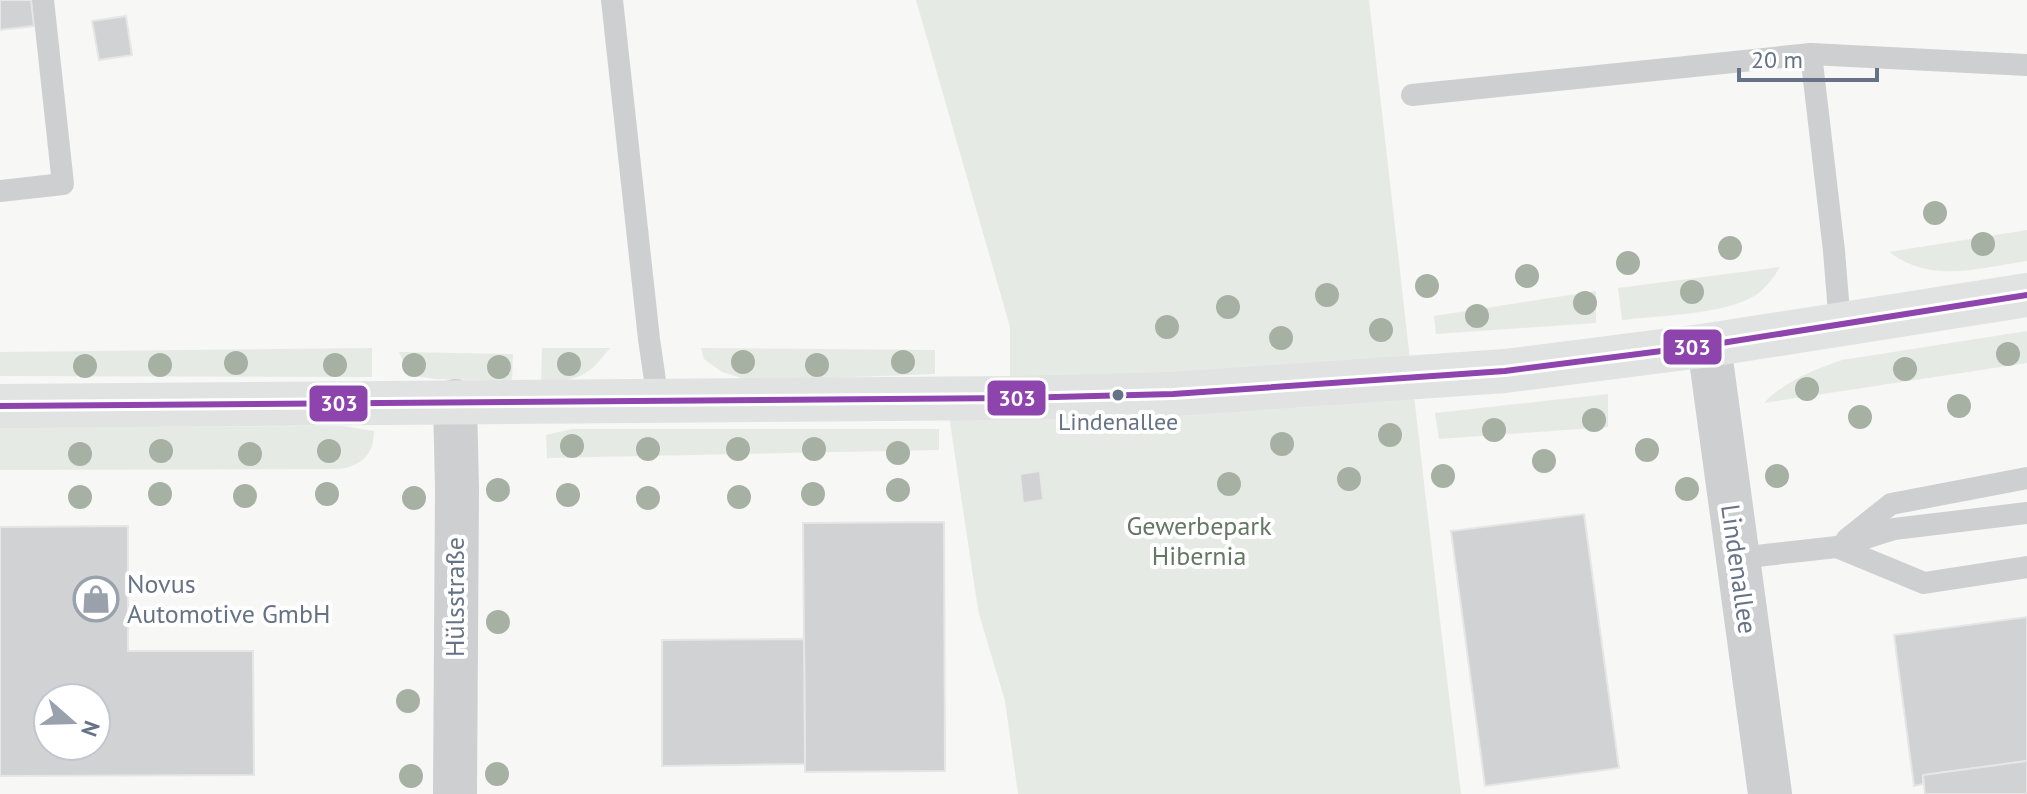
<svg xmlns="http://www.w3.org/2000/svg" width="2027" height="794" font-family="'PT Sans',sans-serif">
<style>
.green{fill:#e6eae4}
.building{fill:#d1d2d3;stroke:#e6e6e6;stroke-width:2;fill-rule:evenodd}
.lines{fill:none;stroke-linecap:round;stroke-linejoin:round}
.lane{stroke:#cecfd1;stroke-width:22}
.street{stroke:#cecfd1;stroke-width:44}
.secondary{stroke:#e1e2e2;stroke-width:44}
.bus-1-casing{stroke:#fff;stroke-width:12}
.bus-1{stroke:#8e44ad;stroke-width:6}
.tree{fill:#a6b1a4}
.bus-dot{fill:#667386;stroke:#fff;stroke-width:3}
.labels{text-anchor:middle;stroke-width:8;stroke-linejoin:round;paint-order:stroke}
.bus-label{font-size:24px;fill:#667386;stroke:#fff}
.park-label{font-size:26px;fill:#637861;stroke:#fff}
.street-label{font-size:26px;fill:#667386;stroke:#fff}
.poi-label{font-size:26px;fill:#667386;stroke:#fff;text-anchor:start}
.line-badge{stroke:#fff;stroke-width:3}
.badge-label{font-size:22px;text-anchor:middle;font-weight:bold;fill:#fff}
</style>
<rect width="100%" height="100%" fill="#f7f7f6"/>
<g class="green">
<path d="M916 0H1369C1400 265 1428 529 1461 794H1018L1005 701 979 614 975 590 948 409 1010 408V327Z"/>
<path d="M2027 230V261C1978 268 1932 284 1889 252Z"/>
<path d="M1780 267C1773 278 1767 287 1756 295 1728 314 1658 316 1622 320L1618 288Z"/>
<polygon points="1596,291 1596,323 1436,334 1434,316"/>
<path d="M2027 331V363L1764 403C1785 381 1813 370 1842 360Z"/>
<polygon points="372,348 372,377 0,376 0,352"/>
<path d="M542 348H610C585 380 579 379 541 382Z"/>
<polygon points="701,348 935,350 935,374 751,381 722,372 704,359"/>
<polygon points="399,352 513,354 512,381 435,379 409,375"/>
<polygon points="1608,394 1608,427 1439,439 1435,413"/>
<path d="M343 426 374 431C374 454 362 465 340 469L0 470V427Z"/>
<polygon points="572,429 939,429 939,450 547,458 546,435"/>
</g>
<g class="building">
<polygon points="0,0 31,0 34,26 0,30"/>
<polygon points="126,16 132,55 99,60 92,21"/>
<polygon points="1040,471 1043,500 1023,503 1020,474"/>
<polygon points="1584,514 1619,768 1485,786 1451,531"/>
<polygon points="944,522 945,771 805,772 803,523"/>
<path d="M128 526V651H253L254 775 0 776V527ZM48 698H96V746H48Z"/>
<polygon points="2027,617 2027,761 1923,775 1923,784 1914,786 1894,635"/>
<polygon points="804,639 805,764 662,766 662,640"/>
<polygon points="2027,761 2027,794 1925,794 1923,775"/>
</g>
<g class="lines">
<g class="lane">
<polyline points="612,0 649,339 658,401"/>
<polyline points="1811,54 1834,251 1840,325"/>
<polyline points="1412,95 1811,54 2027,65"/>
<polyline points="0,191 63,184 43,0"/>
<polyline points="1847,539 1891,504 2027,478"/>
<polyline points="1837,547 1924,583 2027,567"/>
<polyline points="1738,558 1837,547 1894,529 2027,513"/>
</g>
<g class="street">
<polyline points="1709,345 1770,794"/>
<polyline points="455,401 457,489 455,794"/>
</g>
<polyline class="secondary" points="0,406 1013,398 1173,394 1505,371 1709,345 2027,295"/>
<g class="bus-1-casing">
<polyline id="bus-1" points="0,406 1013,398 1173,394 1505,371 1709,345 2027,295"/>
</g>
<use href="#bus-1" class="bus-1"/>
</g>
<g class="tree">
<circle cx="1935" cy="213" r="12"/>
<circle cx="1983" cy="244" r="12"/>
<circle cx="1730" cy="248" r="12"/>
<circle cx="1628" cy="263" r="12"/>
<circle cx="1527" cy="276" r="12"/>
<circle cx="1427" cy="286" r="12"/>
<circle cx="1692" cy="292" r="12"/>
<circle cx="1327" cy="295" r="12"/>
<circle cx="1585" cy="303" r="12"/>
<circle cx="1228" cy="307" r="12"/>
<circle cx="1477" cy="316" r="12"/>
<circle cx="1167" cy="327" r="12"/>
<circle cx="1381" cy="330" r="12"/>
<circle cx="1281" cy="338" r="12"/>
<circle cx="2008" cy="354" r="12"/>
<circle cx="743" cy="362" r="12"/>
<circle cx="903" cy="362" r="12"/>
<circle cx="236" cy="363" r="12"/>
<circle cx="569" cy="364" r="12"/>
<circle cx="160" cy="365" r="12"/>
<circle cx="335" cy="365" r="12"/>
<circle cx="414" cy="365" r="12"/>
<circle cx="817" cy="365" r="12"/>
<circle cx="85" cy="366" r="12"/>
<circle cx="499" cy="367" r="12"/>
<circle cx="1905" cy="369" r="12"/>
<circle cx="1807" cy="389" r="12"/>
<circle cx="1959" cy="406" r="12"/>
<circle cx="1860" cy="417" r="12"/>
<circle cx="1594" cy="420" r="12"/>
<circle cx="1494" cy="430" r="12"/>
<circle cx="1390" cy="435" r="12"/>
<circle cx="1282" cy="444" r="12"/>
<circle cx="572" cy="446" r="12"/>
<circle cx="648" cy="449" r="12"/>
<circle cx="738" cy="449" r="12"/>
<circle cx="814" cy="449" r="12"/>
<circle cx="1647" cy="450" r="12"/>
<circle cx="161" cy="451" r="12"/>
<circle cx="329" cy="451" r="12"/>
<circle cx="898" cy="453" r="12"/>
<circle cx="80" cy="454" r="12"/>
<circle cx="250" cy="454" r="12"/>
<circle cx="1544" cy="461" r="12"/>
<circle cx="1443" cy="476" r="12"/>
<circle cx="1777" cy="476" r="12"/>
<circle cx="1349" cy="479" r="12"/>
<circle cx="1229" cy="484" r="12"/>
<circle cx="1687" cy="489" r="12"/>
<circle cx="498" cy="490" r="12"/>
<circle cx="898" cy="490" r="12"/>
<circle cx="160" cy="494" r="12"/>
<circle cx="327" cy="494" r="12"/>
<circle cx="813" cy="494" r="12"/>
<circle cx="568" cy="495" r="12"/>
<circle cx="245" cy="496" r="12"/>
<circle cx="80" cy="497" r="12"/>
<circle cx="739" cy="497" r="12"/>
<circle cx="414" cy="498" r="12"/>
<circle cx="648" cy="498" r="12"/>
<circle cx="498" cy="622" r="12"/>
<circle cx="408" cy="701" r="12"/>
<circle cx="497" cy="774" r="12"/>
<circle cx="411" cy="776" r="12"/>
</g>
<defs>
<g id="shop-ring" transform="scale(2.3)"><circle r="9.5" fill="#fff" stroke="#99a1ad" stroke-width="1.5"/><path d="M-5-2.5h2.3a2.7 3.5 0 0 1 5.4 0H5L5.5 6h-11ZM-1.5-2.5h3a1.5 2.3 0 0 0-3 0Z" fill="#99a1ad"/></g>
</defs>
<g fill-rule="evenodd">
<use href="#shop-ring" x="96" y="599"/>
</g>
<circle class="bus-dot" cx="1118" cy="395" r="7"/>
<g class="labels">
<g class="bus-label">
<text x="1118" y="430">Lindenallee</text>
</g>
<g class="park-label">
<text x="1199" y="535">Gewerbepark<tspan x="1199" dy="30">Hibernia</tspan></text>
</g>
<g class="street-label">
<text transform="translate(1739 569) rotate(82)" y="9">Lindenallee</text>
<text transform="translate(455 597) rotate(-90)" y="9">Hülsstraße</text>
</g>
<g class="poi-label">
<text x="127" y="593">Novus<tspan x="127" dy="30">Automotive GmbH</tspan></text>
</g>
</g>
<g class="line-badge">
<rect x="1662" y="328" width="61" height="38" rx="8" fill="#8e44ad"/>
<rect x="986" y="379" width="61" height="38" rx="8" fill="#8e44ad"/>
<rect x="308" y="384" width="61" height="39" rx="8" fill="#8e44ad"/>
</g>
<g class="badge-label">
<text x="1692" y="355">303</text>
<text x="1017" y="406">303</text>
<text x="339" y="411">303</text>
</g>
<g transform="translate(72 722) rotate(110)"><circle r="38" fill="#ffffff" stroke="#c2c7cf" stroke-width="2"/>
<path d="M0-6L14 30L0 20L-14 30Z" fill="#99a1ad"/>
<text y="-12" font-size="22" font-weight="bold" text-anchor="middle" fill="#667386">N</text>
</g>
<path d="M1739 68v12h138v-12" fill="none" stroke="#667386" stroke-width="4"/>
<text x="1751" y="68" font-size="24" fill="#667386" stroke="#ffffff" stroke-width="6" paint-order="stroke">20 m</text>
</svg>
